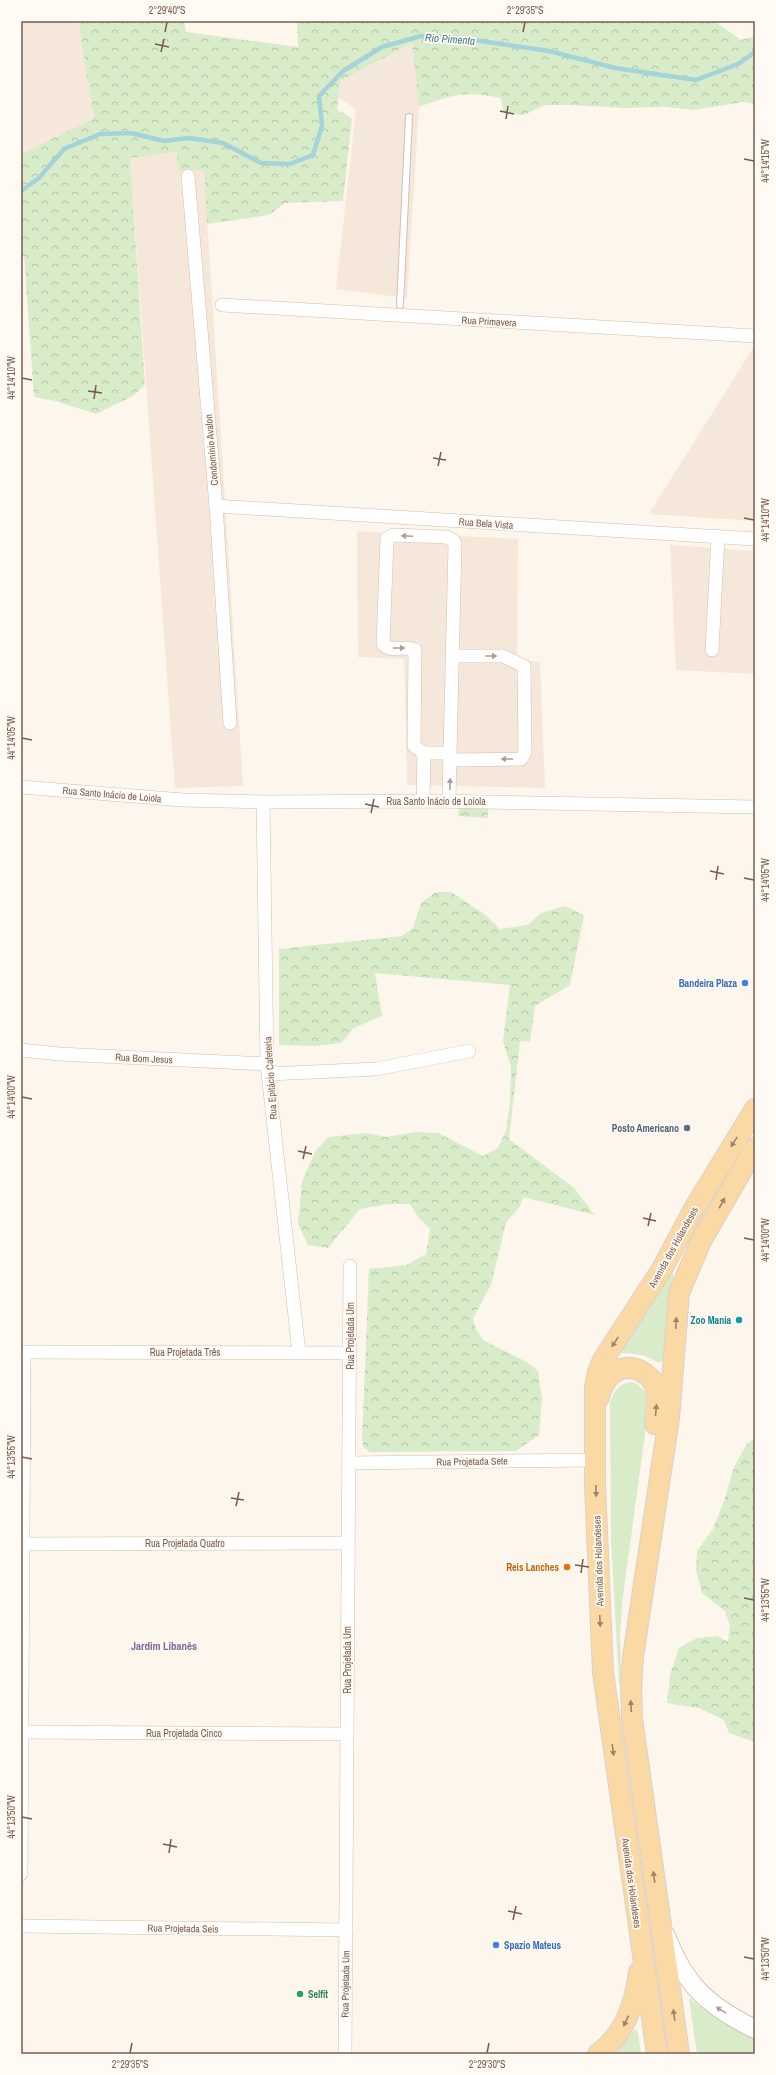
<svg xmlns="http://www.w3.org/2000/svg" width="776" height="2075" font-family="'Archivo Narrow',sans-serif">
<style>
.residential{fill:#f5e8da}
.grass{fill:#d8ecc9}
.forest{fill:url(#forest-crowns)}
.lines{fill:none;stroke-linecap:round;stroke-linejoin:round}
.stream{stroke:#a5d3da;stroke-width:4.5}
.lane-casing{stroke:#d1beb0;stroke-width:8}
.street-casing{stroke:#d1beb0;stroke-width:14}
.secondary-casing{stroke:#d6c0b0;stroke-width:20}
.primary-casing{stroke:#dad1cd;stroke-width:22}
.lane{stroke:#fff;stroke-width:6}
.street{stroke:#fff;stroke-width:13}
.secondary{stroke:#fff;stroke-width:18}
.primary{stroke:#fbd9a5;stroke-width:20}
.oneway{fill:#af9d94}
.oneway2{fill:#a18267}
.ticks{fill:none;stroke:#7a5c4d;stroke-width:1.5}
.shop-dot{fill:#3f7fe0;stroke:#fffaf3;stroke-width:1.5}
.service-dot{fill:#5c6f8a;stroke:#fffaf3;stroke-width:1.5}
.culture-dot{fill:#0f9aa8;stroke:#fffaf3;stroke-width:1.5}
.food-dot{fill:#e8710a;stroke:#fffaf3;stroke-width:1.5}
.leisure-dot{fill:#2e9e5b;stroke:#fffaf3;stroke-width:1.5}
.labels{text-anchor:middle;stroke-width:3.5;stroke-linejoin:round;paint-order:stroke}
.street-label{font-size:10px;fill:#7a5c4d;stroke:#fffaf3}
.shop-label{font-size:10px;font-weight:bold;fill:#366cbe;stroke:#fffaf3;text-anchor:end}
.service-label{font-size:10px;font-weight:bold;fill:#4e5e75;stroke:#fffaf3;text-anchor:end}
.culture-label{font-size:10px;font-weight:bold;fill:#0d838f;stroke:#fffaf3;text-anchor:end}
.food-label{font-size:10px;font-weight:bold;fill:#c56008;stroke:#fffaf3;text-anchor:end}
.leisure-label{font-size:10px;font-weight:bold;fill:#27864d;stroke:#fffaf3;text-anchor:start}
.water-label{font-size:11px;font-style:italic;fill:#437c86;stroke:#fffaf3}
.neighbourhood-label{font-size:11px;font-weight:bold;fill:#846695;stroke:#fffaf3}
.neatline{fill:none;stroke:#7a5c4d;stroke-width:1.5}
.ticks-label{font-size:10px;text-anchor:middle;fill:#7a5c4d}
</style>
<defs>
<pattern id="forest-crowns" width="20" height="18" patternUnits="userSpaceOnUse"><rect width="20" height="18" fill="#d8ecc9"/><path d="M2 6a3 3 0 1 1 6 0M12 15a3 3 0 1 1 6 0" fill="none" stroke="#b4c2a5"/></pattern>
</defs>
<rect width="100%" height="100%" fill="#fdf6ec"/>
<g class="residential">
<polygon points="21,21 78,21 94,118 21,154"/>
<polygon points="412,43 419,107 407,298 336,289 356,109 338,97 340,81"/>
<polygon points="177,152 179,171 204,170 243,786 175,788 130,158"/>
<polygon points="755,345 755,521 649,514"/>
<polygon points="357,531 518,539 517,660 540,662 545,788 407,785 404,659 358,657"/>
<polygon points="670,545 755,551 755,674 676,670"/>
</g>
<g class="grass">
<path d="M671 1269 674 1275 670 1294 663 1361 658 1363C646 1354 636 1354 622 1353L620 1351Z"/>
<path d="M631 1382C642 1385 648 1393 649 1404L622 1604 620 1637 622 1685 619 1683 611 1540 610 1403C613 1392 619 1383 631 1382Z"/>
<polygon points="689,1998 717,2019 755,2037 755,2054 697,2054"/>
<polygon points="635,2029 638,2032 641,2054 615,2054"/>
</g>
<g class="forest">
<path d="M78 21H184L186 32 298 47 297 21H714L741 40 752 37 755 34V104L744 102 693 110 666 107 623 108 571 105H545L524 115 504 113 501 98C464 91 454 94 419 107L412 43 340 81 337 110 352 118 343 201 285 203 269 215 207 224 204 170 178 171 177 152 130 158 145 385 133 396 96 414 56 401 34 397 24 256 21 259V154L94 118Z"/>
<polygon points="459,807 489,807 487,818 458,816"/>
<polygon points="436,892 451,892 483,913 500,929 528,925 541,913 565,906 584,915 570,985 535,1006 530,1042 520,1041 509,1139 574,1188 595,1215 523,1197 520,1206 506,1223 491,1285 473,1318 476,1329 483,1340 527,1362 538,1371 542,1399 539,1435 516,1451 369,1452 363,1446 362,1440 369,1269 407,1265 426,1254 430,1229 418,1217 410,1204 389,1204 360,1209 328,1248 308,1245 298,1224 302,1181 316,1150 329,1137 366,1133 386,1137 415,1132 438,1133 483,1156 498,1148 506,1131 510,1102 511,1067 503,1041 510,985 375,973 382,1016 354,1028 341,1043 316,1046 279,1045 279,949 402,936 413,928 421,903"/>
<polygon points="755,1438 755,1742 729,1733 724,1720 699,1708 667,1703 670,1675 679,1648 697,1638 717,1636 728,1642 730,1626 725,1611 702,1593 696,1570 697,1551 713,1529 724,1501 734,1467 747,1444"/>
</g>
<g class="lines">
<polyline class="stream" points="21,191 39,178 64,149 100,134 131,133 164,141 189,138 223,143 261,163 290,164 313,155 322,126 319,96 343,71 382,47 421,36 460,38 549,51 615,68 696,80 738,64 755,52"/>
<g class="lane-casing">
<polyline id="lane" points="400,305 409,117"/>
</g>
<g class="street-casing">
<g id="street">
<polyline points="188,176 216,506 230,723"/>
<polyline points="222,305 755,336"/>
<polyline points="216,506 755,539"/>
<polyline points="712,650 718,537"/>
<path d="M424 753 414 746 415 650C406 645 390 653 383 644L387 539 393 535 446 537 453 540 455 545 450 753"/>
<polyline points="450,760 521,759 525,753 524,666 503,656 452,656"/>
<polyline points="21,787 183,800 263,802 434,801 755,807"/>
<polyline points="423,801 424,753 450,753 449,801"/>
<polyline points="263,802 267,1064 299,1353"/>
<polyline points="21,1050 59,1054 267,1064"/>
<polyline points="269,1074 376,1069 469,1051"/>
<polyline points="21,1352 349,1353"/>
<polyline points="349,1463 595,1460"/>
<polyline points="21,1544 348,1543"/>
<polyline points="22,1732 347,1734"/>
<polyline points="21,1874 24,1352"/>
<polyline points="21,1926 346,1930"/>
<polyline points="345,2054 350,1266"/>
</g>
</g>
<g class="secondary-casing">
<path id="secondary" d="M666 1936C685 1985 708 2006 755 2029"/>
</g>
<g class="primary-casing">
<g id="primary">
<path d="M599 1397C603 1379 618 1362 639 1370 644 1373 650 1376 653 1382 660 1394 656 1411 655 1424"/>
<path d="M598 2054C625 2034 635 2004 639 1972"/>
<polyline points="657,2054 603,1672 595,1485 595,1387 598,1372 603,1360 662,1269 695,1207 755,1109"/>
<polyline points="679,2054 632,1718 631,1688 633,1657 669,1418 679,1293 701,1241 755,1148"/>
</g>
</g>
<use href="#lane" class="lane"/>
<use href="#street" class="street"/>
<use href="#secondary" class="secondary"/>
<use href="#primary" class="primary"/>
</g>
<defs><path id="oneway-solid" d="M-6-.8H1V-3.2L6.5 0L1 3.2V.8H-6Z"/></defs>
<g class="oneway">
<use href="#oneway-solid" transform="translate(407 536) rotate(-177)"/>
<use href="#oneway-solid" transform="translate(399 648)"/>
<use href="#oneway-solid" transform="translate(491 656)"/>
<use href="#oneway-solid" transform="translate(507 759) rotate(180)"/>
<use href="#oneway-solid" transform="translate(450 784) rotate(-89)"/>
<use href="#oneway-solid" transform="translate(721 2010) rotate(-148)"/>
</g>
<g class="oneway2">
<use href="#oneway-solid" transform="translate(734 1142) rotate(123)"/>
<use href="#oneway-solid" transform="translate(722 1203) rotate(-61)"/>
<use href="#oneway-solid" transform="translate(676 1323) rotate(-87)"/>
<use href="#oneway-solid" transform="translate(615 1342) rotate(124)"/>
<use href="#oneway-solid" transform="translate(656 1410) rotate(-85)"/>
<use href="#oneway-solid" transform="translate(596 1491) rotate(88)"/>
<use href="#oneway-solid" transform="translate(600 1621) rotate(88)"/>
<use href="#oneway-solid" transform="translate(631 1706) rotate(-93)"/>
<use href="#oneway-solid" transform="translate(613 1750) rotate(82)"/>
<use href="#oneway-solid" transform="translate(654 1877) rotate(-98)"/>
<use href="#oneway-solid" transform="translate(674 2015) rotate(-98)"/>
<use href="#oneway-solid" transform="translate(626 2021) rotate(115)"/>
</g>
<path class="ticks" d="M165 32 167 22M523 32 525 22M155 44 169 47M161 52 164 39M500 111 514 114M506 119 508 106M744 159 754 161M22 378 32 380M88 391 102 393M94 399 96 385M433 458 446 460M438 466 441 452M744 518 754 520M22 738 32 740M365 804 379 807M371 813 374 799M710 871 724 874M744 878 754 880M716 880 718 866M22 1097 32 1099M298 1151 312 1154M303 1159 306 1146M643 1218 656 1221M648 1226 651 1213M744 1238 754 1240M22 1457 32 1459M231 1498 244 1500M236 1506 239 1492M575 1565 589 1567M581 1573 583 1559M744 1598 754 1600M22 1817 32 1819M163 1844 177 1847M169 1853 171 1839M508 1911 522 1914M513 1920 516 1906M744 1957 754 1959M130 2053 132 2043M487 2053 489 2043"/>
<g class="shop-dot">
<circle cx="745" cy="983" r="4"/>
<circle cx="496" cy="1945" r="4"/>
</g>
<circle class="service-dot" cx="687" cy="1128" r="4"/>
<circle class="culture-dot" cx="739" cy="1320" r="4"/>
<circle class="food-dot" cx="567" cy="1567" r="4"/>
<circle class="leisure-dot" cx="300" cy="1994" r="4"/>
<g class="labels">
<g class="street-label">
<text transform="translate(489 321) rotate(3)" y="4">Rua Primavera</text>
<text transform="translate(211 450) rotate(-95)" y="4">Condomínio Avalon</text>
<text transform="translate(486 523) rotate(4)" y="4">Rua Bela Vista</text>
<text transform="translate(112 794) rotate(5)" y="4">Rua Santo Inácio de Loiola</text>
<text x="436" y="805">Rua Santo Inácio de Loiola</text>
<text transform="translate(144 1058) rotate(3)" y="4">Rua Bom Jesus</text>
<text transform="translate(270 1078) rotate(-94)" y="4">Rua Epitácio Cafeteria</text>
<text transform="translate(673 1247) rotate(-61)" y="4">Avenida dos Holandeses</text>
<text transform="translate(350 1336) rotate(-90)" y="4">Rua Projetada Um</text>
<text x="185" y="1356">Rua Projetada Três</text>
<text transform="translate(472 1461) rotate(-1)" y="4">Rua Projetada Sete</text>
<text x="185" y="1547">Rua Projetada Quatro</text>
<text transform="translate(598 1561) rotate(-92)" y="4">Avenida dos Holandeses</text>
<text transform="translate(347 1660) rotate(-90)" y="4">Rua Projetada Um</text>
<text x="184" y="1737">Rua Projetada Cinco</text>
<text transform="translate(632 1883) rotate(82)" y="4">Avenida dos Holandeses</text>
<text transform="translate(183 1928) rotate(1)" y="4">Rua Projetada Seis</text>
<text transform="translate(345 1984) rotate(-89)" y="4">Rua Projetada Um</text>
</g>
<g class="shop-label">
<text x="737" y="987">Bandeira Plaza</text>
<text x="504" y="1949" text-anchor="start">Spazio Mateus</text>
</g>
<g class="service-label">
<text x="679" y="1132">Posto Americano</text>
</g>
<g class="culture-label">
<text x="731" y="1324">Zoo Mania</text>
</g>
<g class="food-label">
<text x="559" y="1571">Reis Lanches</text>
</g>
<g class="leisure-label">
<text x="308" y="1998">Selfit</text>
</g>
<g class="water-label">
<text transform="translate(450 39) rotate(4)" y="4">Rio Pimenta</text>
</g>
<g class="neighbourhood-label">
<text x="164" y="1650">Jardim Libanês</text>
</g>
</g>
<rect width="776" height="2075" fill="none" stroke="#fffaf3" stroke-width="44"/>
<rect x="22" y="22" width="732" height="2031" class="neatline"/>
<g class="ticks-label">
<text x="167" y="14">2°29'40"S</text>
<text x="525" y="14">2°29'35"S</text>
<text transform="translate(765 161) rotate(-90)" y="4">44°14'15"W</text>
<text transform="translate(11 378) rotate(-90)" y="4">44°14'10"W</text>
<text transform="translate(765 520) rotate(-90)" y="4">44°14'10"W</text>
<text transform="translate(11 738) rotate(-90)" y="4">44°14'05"W</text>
<text transform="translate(765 880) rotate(-90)" y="4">44°14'05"W</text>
<text transform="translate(11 1097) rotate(-90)" y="4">44°14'00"W</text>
<text transform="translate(765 1240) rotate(-90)" y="4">44°14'00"W</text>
<text transform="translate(11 1457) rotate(-90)" y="4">44°13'55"W</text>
<text transform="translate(765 1600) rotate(-90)" y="4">44°13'55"W</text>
<text transform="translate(11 1817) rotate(-90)" y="4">44°13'50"W</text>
<text transform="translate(765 1959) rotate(-90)" y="4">44°13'50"W</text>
<text x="130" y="2068">2°29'35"S</text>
<text x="487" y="2068">2°29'30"S</text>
</g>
</svg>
